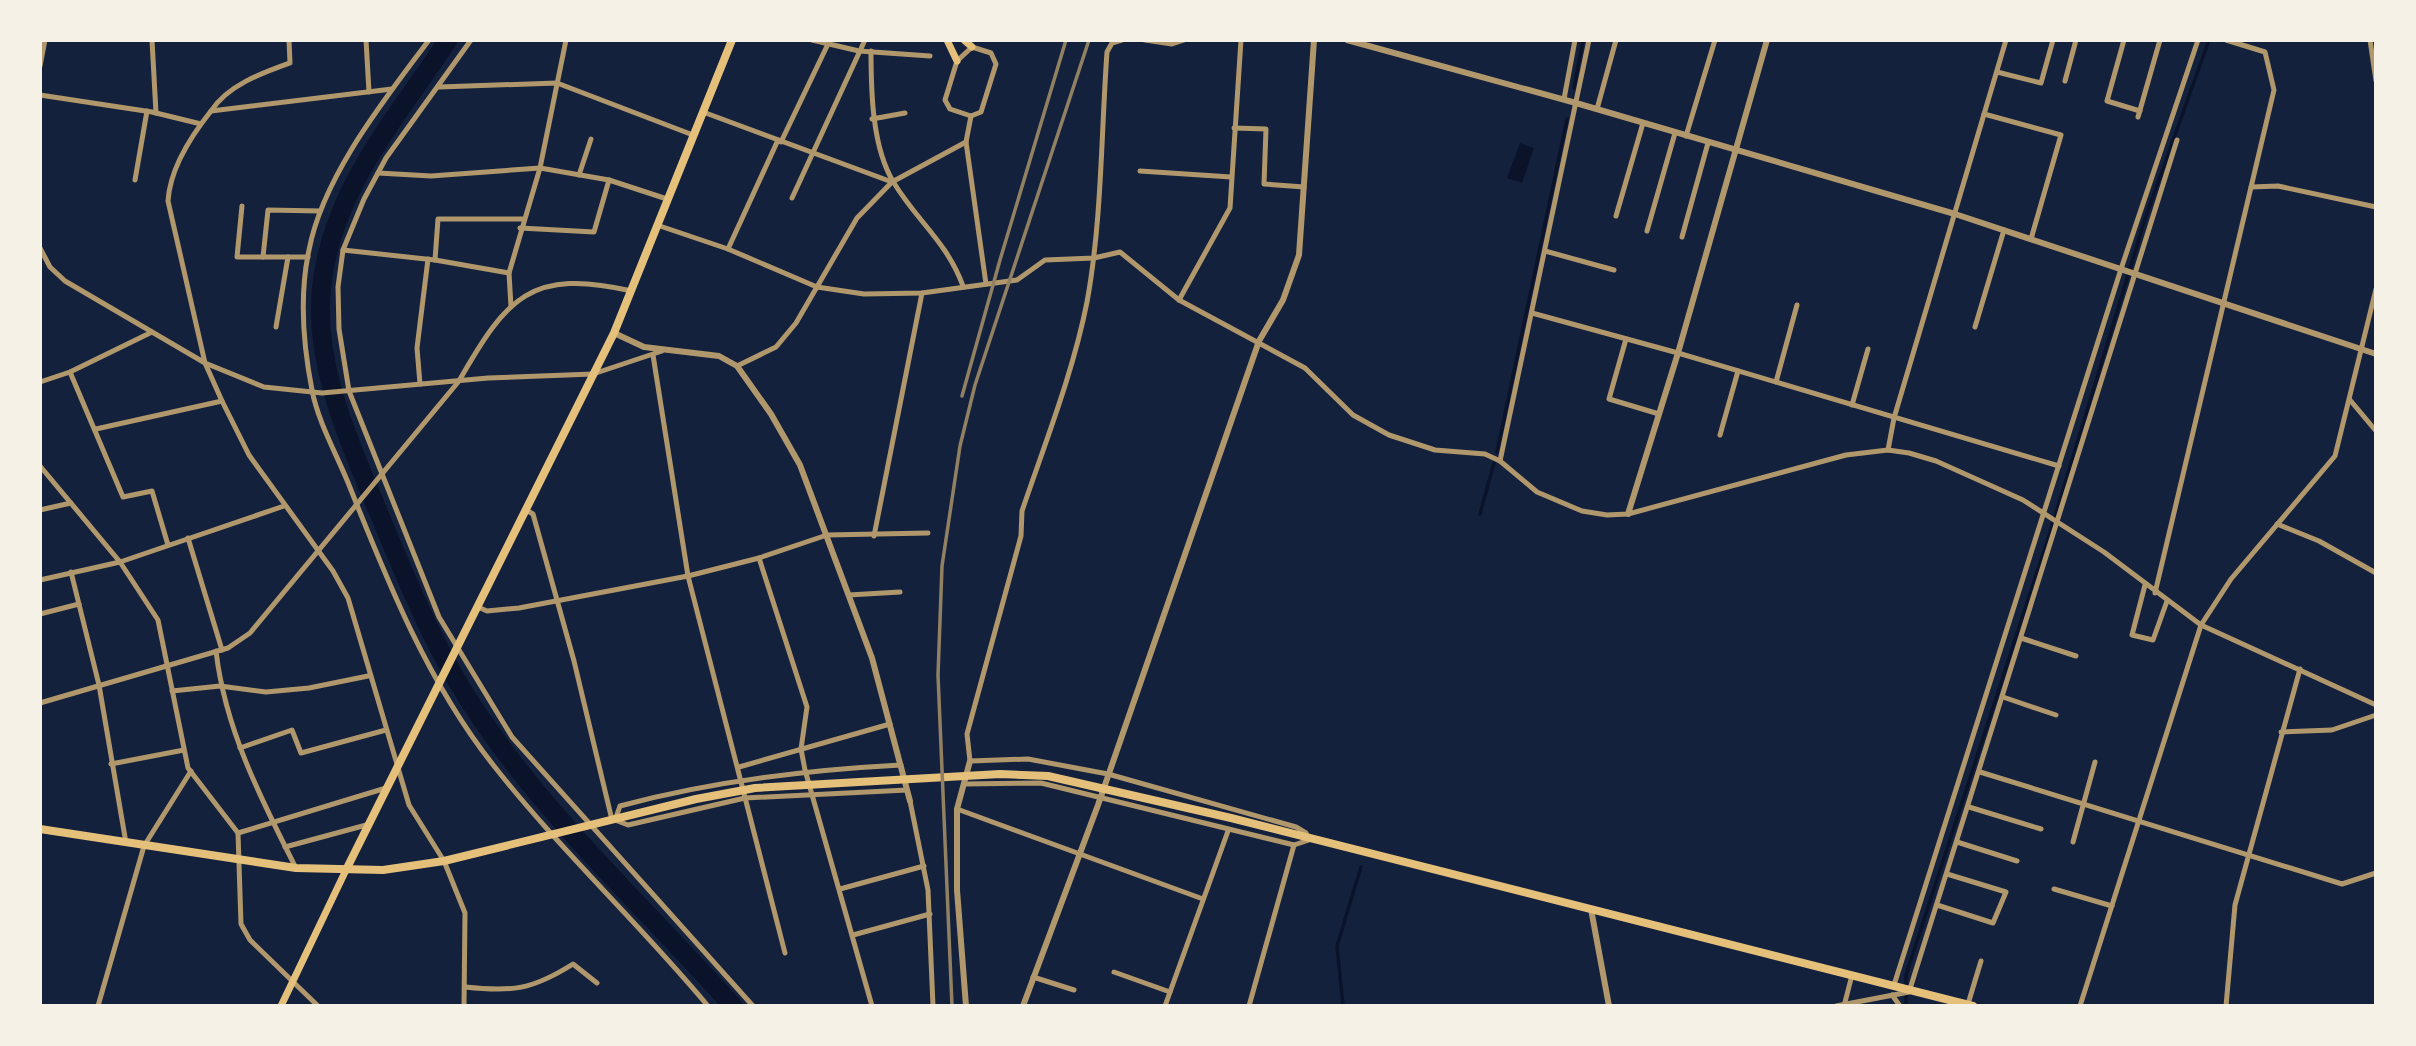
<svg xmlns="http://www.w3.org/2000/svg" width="2416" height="1046" font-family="Lora,serif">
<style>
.water{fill:#0b132b}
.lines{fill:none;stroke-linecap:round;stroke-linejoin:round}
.stream{stroke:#0b132b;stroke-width:3.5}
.river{stroke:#0b132b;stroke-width:19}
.minor{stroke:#b1986c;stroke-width:5}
.tertiary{stroke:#b1986c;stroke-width:6}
.secondary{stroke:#e5c07b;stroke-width:7}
.primary{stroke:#e5c07b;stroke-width:8}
.rail{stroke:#918062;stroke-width:3.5}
</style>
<rect width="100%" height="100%" fill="#14213d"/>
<polygon class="water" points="1520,143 1534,148 1522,183 1507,178"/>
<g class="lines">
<g class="stream">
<polyline points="1574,88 1583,40"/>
<polyline points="1497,452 1567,119"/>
<polyline points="1480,514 1494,463"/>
<polyline points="1343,1006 1337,946 1361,867"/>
<polyline points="1906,1006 1906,975 2052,526 2146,216 2209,40"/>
</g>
<path class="river" d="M448 40C397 118 333 188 322 284 313 355 343 427 370 492 403 570 433 650 482 720 553 824 649 912 733 1006"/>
<g class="minor">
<polyline points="152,40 156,113"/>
<polyline points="366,40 369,92"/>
<path d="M429 40C385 99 323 176 309 250 299 296 303 344 312 390 318 422 337 455 349 485 388 583 428 683 494 766 560 850 639 923 708 1006"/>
<polyline points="471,40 386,158 364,199 343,250 338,287 339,329 349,391 439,617 512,737 753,1006"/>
<polyline points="812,40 859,51 930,56"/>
<polyline points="1145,40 1172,44 1184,40"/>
<polyline points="2124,40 2107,101 2140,111"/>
<polyline points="2370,40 2376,81"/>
<polygon points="972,47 991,53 996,64 981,112 971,116 950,109 945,100 957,61"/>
<path d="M871 51C871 91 872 148 894 183 917 221 947 242 963 286"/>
<polyline points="40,66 45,40"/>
<polyline points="1997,72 2041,83 2053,40"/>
<polyline points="2065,81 2076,40"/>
<polyline points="439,87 557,83 693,135"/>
<path d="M392 89 211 111C191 136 170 168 168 201L205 363 222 401 249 455 333 571 348 598 409 805 444 861 465 913 464 1006"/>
<polyline points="40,95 152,112 201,124"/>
<polyline points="1564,99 1575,40"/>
<polyline points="1597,109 1616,40"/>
<path d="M211 111C228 85 262 73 290 63L289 40"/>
<polyline points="703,112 892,182"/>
<polyline points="1984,114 2061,135 2031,239"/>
<polyline points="971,116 966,142 986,284"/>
<polyline points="2138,117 2160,40"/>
<polyline points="872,119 905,113"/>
<polyline points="1234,128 1266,129 1264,184 1304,187"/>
<polyline points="1686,136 1715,40"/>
<polyline points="781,142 828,44"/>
<polyline points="1140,171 1231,177"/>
<polyline points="378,173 431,176 540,168 609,180 667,199"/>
<polyline points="579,175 591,139"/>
<polyline points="135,180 147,111"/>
<polyline points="2251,187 2278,186 2376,207"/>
<polyline points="792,198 865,40"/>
<polyline points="242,206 237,257 308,257"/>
<polyline points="1616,216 1643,123"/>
<polyline points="657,225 728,249 817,287 864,294 922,293 1017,280 1045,260 1094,258 1120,252 1179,300 1305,368 1353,415 1389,435 1435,450 1485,454 1500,461 1537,492 1582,511 1607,515 1628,514 1846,455 1888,450 1909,453 1936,461 2023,500 2104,552 2201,625 2376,705"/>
<polyline points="520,228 594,232 609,180"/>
<polyline points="1647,231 1675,133"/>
<polyline points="1682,237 1708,143"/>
<polyline points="40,248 50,267 65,281 205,363 264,387 322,393 488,378 593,374 662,351"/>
<polyline points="728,249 778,140"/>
<polyline points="343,250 435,260 509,273"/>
<polyline points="1545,251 1614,270"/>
<polyline points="263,257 268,210 320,211"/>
<polyline points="435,260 438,219 523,219"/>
<polyline points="1179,300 1230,208 1241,40"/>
<polyline points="511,307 509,273 540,168 566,40"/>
<polyline points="1532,313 1678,353 2059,466"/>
<polyline points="276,327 288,257"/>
<polyline points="1975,327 2004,230"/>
<polyline points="1626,339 1609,399 1659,414"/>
<polyline points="653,355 688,576 785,953"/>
<polyline points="737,366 776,347 796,323 857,218 892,182 966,142"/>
<polyline points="70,372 123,497 152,491 168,545"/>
<polyline points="40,382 70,372 152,332"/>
<polyline points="1776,382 1797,305"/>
<polyline points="420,384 417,348 428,259"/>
<polyline points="2350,400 2376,431"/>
<polyline points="1852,405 1868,349"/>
<polyline points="96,429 222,401"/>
<polyline points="1720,435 1738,371"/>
<polyline points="1888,450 1894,418 2006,40"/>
<polyline points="1500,461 1589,40"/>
<polyline points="40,466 120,562 158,620 188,768 238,833 241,924 250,940 318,1006"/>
<polyline points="40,510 71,503"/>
<polyline points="526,510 533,514 574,661 612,820"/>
<polyline points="2277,524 2319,541 2376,573"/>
<polyline points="874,536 922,293"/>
<polyline points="188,538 222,650"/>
<polyline points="759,558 807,707 801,749 805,770 872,1006"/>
<polyline points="71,572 99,685 126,843"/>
<polyline points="40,580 120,562 284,506"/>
<polyline points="2145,585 2132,635 2153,640 2167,601"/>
<polyline points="2155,593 2274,90 2265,52 2226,40"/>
<polyline points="849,595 900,592"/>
<polyline points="478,607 487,611 519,608 688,576 759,558 827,535 928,533"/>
<polyline points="40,614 79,604"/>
<polyline points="2021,638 2076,656"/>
<path d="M216 651C225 729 261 799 296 868"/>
<polyline points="172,691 220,686 266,692 309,688 368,676"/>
<polyline points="2003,697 2056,715"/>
<path d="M40 703 228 648 250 633 459 381C507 297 531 268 632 291"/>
<polyline points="2281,732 2332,730 2376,715"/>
<polyline points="240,748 292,730 301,753 386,730"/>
<polyline points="111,764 184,750"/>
<path d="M901 765C805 770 713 781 620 806L615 820 628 825 745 798 907 790"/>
<polyline points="739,767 890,724"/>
<polyline points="1980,772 2342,884 2376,873"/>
<path d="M964 784 1041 783 1294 845 1309 840 1306 833 1296 827 1108 774 1028 759 970 761 967 734 1021 536 1022 511C1045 443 1073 373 1087 302 1102 220 1101 135 1107 52L1112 43 1122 40"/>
<polyline points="910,801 928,890 933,1006"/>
<polyline points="1969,807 2041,829"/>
<polyline points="957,809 1203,899"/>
<polyline points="238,833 386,788"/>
<polyline points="1957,842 2017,861"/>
<polyline points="2073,842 2095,762"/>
<polyline points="285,847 370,824"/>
<polyline points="840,889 924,866"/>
<polyline points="2054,889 2112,906"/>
<polyline points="1937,905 1993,923 2006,892 1947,874"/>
<polyline points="853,935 930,914"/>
<polyline points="1114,972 1170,992"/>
<polyline points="1033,977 1074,990"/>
<polyline points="1894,985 2121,269 2198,40"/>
<path d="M465 987C512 992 532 990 573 964L597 983"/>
<polyline points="1892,995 1900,1006"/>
<polyline points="1968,1004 1981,961"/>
<polyline points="98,1006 144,846 191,771"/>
<polyline points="1165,1006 1228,831"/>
<polyline points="1249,1006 1294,845"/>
<polyline points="1836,1006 1909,992 2177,140"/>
<polyline points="1844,1006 1852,975"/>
<polyline points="2080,1006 2201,625 2231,579 2335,456 2376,289"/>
<polyline points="2226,1006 2235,905 2300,669"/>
</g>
<g class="tertiary">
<polyline points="1347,40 1576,103 1955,214 2376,354"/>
<polyline points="614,333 644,347 719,356 737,366 771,414 800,465 872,658 910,801"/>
<polyline points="1628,514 1678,353 1767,40"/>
<polyline points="1591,909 1609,1006"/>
<polyline points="966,1006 957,890 957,809 970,761"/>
<polyline points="1023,1006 1098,805 1259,341 1283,300 1299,255 1314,40"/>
</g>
<g class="secondary">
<polyline points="947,40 957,61"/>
<polyline points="964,40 972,47"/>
<polyline points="281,1006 346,870"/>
</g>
<g class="primary">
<polyline points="40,829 296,868 383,870 444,861 696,799 755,788 1000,774 1048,776 1231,818 1973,1006"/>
<polyline points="346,870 614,333 732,40"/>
</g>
<g class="rail">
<polyline points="962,396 1000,260 1066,40"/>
<polyline points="952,1006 938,675 942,566 960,446 975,385 1089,40"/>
</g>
</g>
<rect width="2416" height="1046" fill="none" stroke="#f6f1e7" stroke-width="84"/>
</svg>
